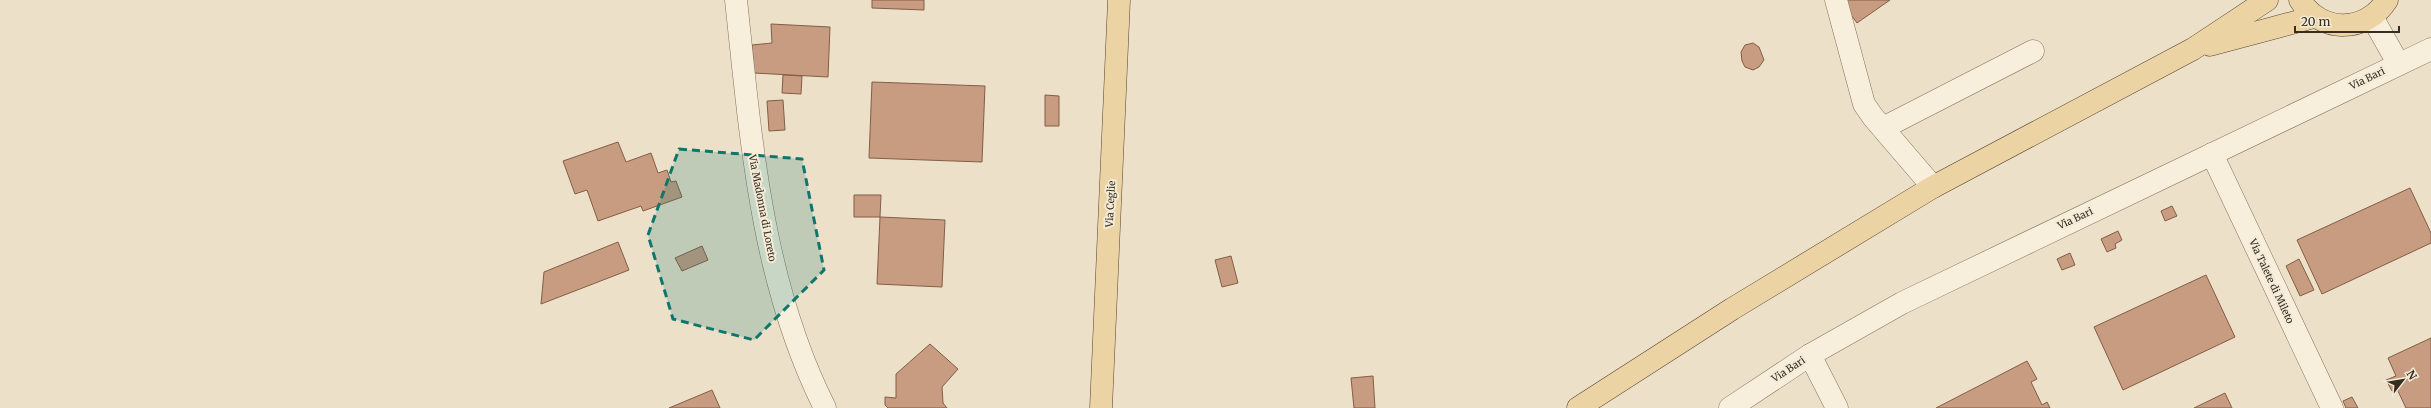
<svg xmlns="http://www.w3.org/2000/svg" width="2431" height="408" font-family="Merriweather,serif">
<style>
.building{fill:#c79c81;stroke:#845d46}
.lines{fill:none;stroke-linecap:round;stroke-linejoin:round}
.minor-casing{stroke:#87735e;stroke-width:23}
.major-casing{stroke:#554132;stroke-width:23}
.minor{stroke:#f7eedb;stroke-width:22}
.major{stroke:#ecd3a3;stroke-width:22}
.marked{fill:#0f766e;fill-opacity:0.2;stroke:#0f766e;stroke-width:3;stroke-dasharray:8 5;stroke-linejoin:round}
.labels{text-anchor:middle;stroke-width:4;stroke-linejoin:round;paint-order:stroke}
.street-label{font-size:10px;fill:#382c21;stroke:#f4ebd7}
</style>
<rect width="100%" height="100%" fill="#ece0c8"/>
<g class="building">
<polygon points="872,0 924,0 924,10 872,8"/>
<polygon points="1843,0 1890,0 1857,23 1841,1"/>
<polygon points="771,24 830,27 828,77 754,73 752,45 772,43"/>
<polygon points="1753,43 1759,47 1764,60 1759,67 1753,70 1745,67 1742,61 1741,52 1745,45"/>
<polygon points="783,75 802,76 801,94 782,93"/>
<polygon points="872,82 985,86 982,162 869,158"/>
<polygon points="1045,95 1059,96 1059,126 1045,126"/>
<polygon points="783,100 785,130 769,131 767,101"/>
<polygon points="618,142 626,162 651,153 658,173 667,170 671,182 676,181 682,197 643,211 641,206 598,221 587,190 575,194 563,161"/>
<polygon points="2410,188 2431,233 2431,243 2322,294 2297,240"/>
<polygon points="854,195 881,195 880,217 854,217"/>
<polygon points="2172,206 2177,216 2165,221 2161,211"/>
<polygon points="880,217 945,220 942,287 877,284"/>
<polygon points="2118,231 2122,240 2115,244 2116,248 2107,252 2101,239"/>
<polygon points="618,242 629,270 541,304 544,272"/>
<polygon points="702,246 708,260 682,271 675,258"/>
<polygon points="2070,253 2075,265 2062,270 2057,259"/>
<polygon points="1231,256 1238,283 1222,287 1215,260"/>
<polygon points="2299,259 2314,290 2300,296 2286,266"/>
<polygon points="2206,275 2235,337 2123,390 2094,327"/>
<polygon points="2431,338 2431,408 2406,408 2397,389 2392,391 2386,380 2396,376 2388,358"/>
<polygon points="930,344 958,369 942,387 943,403 947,408 888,408 885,405 885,397 896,398 896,374"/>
<polygon points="2027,361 2037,379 2031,382 2042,405 2047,402 2050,408 1936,408"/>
<polygon points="1373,376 1375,408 1354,408 1351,378"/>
<polygon points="712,390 720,408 669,408"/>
<polygon points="2225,393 2232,408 2194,408"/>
<polygon points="2352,397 2358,408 2346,408 2343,401"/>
</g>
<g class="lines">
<g class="minor-casing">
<g id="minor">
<path d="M736 0C751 139 761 281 825 408"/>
<polyline points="1836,0 1864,104 1873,117 1933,187"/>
<polyline points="2372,17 2398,63"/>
<polyline points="1883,128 2033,51"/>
<polyline points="2212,154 2332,408"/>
<polyline points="1810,355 1837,408"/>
<polyline points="1730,408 1810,355 1902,303 2431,49"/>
</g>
</g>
<g class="major-casing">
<g id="major">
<path d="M2300 0C2321 34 2366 33 2387 0"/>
<polyline points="2210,45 2314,17"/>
<polyline points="1101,408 1119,0"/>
<polyline points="1578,408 1732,309 1933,187 2193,49 2267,0"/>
</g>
</g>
<use href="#minor" class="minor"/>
<use href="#major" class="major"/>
</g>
<path class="marked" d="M679 149 802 159 824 270 754 340 673 319 648 235Z"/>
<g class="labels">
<g class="street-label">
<text transform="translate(2367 78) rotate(-26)" y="4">Via Bari</text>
<text transform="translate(1110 204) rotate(-87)" y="4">Via Ceglie</text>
<text transform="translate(763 208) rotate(79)" y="4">Via Madonna di Loreto</text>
<text transform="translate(2075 218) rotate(-25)" y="4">Via Bari</text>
<text transform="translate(2272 281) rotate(65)" y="4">Via Talete di Mileto</text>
<text transform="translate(1788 369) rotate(-33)" y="4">Via Bari</text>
</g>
</g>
<g transform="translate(2403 380) rotate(59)" stroke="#f4ebd7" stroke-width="3" paint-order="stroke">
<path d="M0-3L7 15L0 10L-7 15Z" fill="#382c21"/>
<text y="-6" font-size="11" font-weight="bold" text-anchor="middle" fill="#382c21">N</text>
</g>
<path d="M2295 26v6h104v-6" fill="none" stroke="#382c21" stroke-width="2"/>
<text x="2301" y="26" font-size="12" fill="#382c21" stroke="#f4ebd7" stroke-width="3" paint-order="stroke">20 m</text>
</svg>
